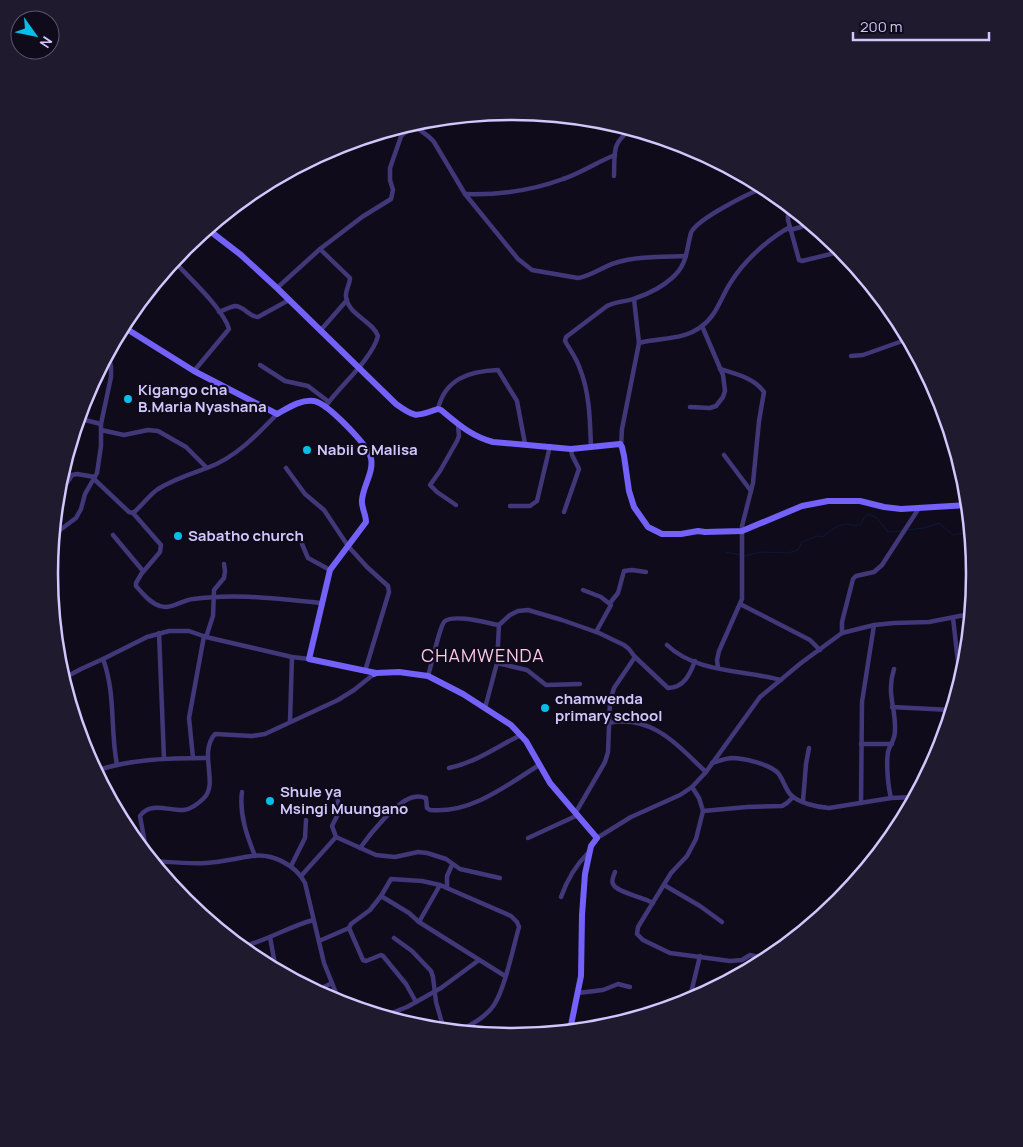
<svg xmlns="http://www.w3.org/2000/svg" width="1023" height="1147" font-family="Manrope,sans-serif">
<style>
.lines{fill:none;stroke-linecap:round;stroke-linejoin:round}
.stream{stroke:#0c1939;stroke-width:1}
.street{stroke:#403878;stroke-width:4.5}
.secondary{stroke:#7361fa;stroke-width:6}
.poi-dot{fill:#08bee8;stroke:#0f0b1b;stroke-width:2}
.labels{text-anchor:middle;stroke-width:4.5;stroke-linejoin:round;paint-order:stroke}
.poi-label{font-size:15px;font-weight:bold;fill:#d2c7fd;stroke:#0f0b1b;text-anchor:start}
.quarter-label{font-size:18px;letter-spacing:1px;fill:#fdc9e5;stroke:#0f0b1b}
.rim{fill:none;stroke:#d2c7fd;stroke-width:2.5}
</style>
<rect width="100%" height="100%" fill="#0f0b1b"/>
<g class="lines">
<g class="stream">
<polyline points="906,530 924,528 939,523 953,535 970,532"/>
<polyline points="726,552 740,555"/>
<path d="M744 556 761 552 788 553 798 550 802 542 817 536 823 537C827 532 838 525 845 524 852 524 855 527 861 524L864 518 868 514 877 518 888 532 902 531"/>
</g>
<g class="street">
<path d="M412 122C418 131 428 134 434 142L465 194 518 259 532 270 578 278C591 276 602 267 615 263 637 256 663 257 686 256"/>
<polyline points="402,135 415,126"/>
<path d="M614 176C615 152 611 143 632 129"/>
<path d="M465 194C498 195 531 191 563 179 581 173 597 162 615 155"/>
<polyline points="788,204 788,220 799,260 802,261 843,251"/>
<polyline points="790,230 801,227 808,221"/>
<path d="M320 249 350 278C350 285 345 290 346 297 349 316 372 320 378 336 372 359 339 387 325 407"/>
<path d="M173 260C188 277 223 308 229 329L194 371"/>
<polyline points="277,288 320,249 362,217 391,199 393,190 390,180 390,168 405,125"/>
<polyline points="634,299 639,343"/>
<path d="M219 312C224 310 230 307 235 306 244 306 249 317 258 317L289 300"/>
<polyline points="320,331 347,300"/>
<polyline points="851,356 863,355 908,339"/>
<polyline points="260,365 285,381 308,386 329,402"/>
<polyline points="690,407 710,408 716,406 723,397 725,391 723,375 702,326"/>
<path d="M438 409C445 379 469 371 498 370L517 401 525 444"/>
<polyline points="77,418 101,424"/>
<polyline points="101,430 124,435 148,430 158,431 186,447 207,468"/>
<path d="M621 446 622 429 639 343C660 337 683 341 702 326 717 315 721 297 731 282 744 261 768 239 790 227"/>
<path d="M591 448C590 422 590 394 580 369 577 359 570 350 565 341L566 337 607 306C616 301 626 302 636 298 648 294 663 286 672 278 688 264 686 250 691 233 696 219 750 193 765 187"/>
<polyline points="724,455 751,491"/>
<polyline points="286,468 305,494 324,510 348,546 367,567 388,586 389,592 365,671"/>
<path d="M94 479 129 512 133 513C142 506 148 496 158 489 174 479 190 474 207 468 235 458 257 435 277 414"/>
<polyline points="67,483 72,475 77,474 95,477"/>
<polyline points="456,505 437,492 430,485 440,471 457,441 459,436 458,425"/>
<polyline points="510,506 530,506 537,501 550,446"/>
<polyline points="564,512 579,469 572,455 571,449"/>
<polyline points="133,513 161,545 160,552 143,572"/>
<path d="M113 535 143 571 136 583V586C142 593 150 603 160 606 171 610 182 600 193 599 236 593 279 599 322 603"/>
<polyline points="52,536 76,518 81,509 85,494 97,473 101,446 101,424 111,377 111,367 108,352"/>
<polyline points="302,544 308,558 330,570"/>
<polyline points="583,590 601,597 611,605 596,632"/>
<polyline points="610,603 618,593 624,571 632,570 646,572"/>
<polyline points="740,604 810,640 820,650"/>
<polyline points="953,618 960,680"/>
<polyline points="159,633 164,759"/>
<polyline points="842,633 842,622 853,579 856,576 874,572 882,565 919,508"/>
<polyline points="206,637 213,616 214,590 224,578 225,571 224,564"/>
<path d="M667 645C696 673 744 670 781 680"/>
<path d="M103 659C116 694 110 730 117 765"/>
<polyline points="497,663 527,670 546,685 580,684"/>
<path d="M718 668 717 660 719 651 742 599V526L753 483 759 421 764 392C754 378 736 374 720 369"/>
<path d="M428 676C431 667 440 624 445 621 455 614 487 623 499 625"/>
<polyline points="62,679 81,669 103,659 147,637 169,631 189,631 206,637 292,657 309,659"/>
<polyline points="892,707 951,710"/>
<path d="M485 708 497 663 499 625 510 615 518 611 528 610 562 620 599 633 624 645 629 649 635 657 668 688C684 688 690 674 695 661"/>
<polyline points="290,721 292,657"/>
<path d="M608 723C652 714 677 745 706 772"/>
<polyline points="861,744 892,744"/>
<polyline points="83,746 84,751"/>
<polyline points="193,758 189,718 204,636"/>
<path d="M712 763C718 761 724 759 731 758 743 758 770 764 778 773 783 779 785 788 790 794 798 803 817 807 829 808L891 798 914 797"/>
<path d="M449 768C477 762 496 747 521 735"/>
<path d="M95 771C130 759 170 758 207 758"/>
<polyline points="692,787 699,798 703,811 696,839 687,856 671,873 638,927 637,934 643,940 670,953 730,961 742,960 750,955 767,959"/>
<path d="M242 792C239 814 247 836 255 856"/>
<path d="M891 798C888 786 886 764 888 752 890 744 895 741 895 730 896 707 886 694 894 669"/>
<polyline points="803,801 806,764 809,748"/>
<polyline points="861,803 862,702 874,625"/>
<polyline points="703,811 747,807 782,806 787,803 793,797"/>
<polyline points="576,812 605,762 608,752 610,701 614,688 635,657"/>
<polyline points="336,837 332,826 339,812 337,792"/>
<polyline points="528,838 578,815"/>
<polyline points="597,838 631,817 680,795 692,787 706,772 760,697 801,663 842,633 874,625 894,623 929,622 970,614"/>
<path d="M360 848C370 834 397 800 414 797 418 796 423 797 426 798L427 808 430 810C470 814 506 786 539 765"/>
<path d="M147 855 140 816C150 801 169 811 184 810 191 809 199 803 204 798 219 783 198 753 215 734L252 736 265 734 338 700 354 690 374 674"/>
<path d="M152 861C170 862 188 864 206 863 222 862 237 858 252 856 272 853 296 865 305 883L324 963 340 1003"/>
<polyline points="291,866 305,838 306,820"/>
<path d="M615 872C614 875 611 880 613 884 617 893 644 897 653 903"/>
<polyline points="301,876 336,837 376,855 395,857 418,852 427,853 446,859 460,869 500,878"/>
<polyline points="664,885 700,906 722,922"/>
<polyline points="447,888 447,876 452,865"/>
<path d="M381 896 391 879 422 881 440 885 511 916 517 922 519 927C513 948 505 988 494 1005 486 1017 472 1024 460 1031"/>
<path d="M561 897C567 880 575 866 588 853"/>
<polyline points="419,922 440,885"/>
<polyline points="270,937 276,970"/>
<polyline points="394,938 412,951 431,971 433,977 436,1002 444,1030"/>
<polyline points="319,941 349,928"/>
<path d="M241 947C266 941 288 927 313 920"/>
<polyline points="316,991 332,983"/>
<polyline points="578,993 603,990 618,984 630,987"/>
<polyline points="687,1001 690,997 700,956"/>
<polyline points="416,1002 406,984 383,956 381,955 366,961 363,960 349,928 351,924 370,910 381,896 409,913 419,922 505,976"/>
<polyline points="384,1016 407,1007 441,988 479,960"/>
</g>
<g class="secondary">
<path d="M206 228 241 255 277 288 396 404C417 419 416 416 438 409L441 410C458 424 471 436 493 442L571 449 620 444 622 447 624 456 629 491 634 507 648 527 662 534H681L698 531 705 532 742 531 802 506 828 501H860L884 507 901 509 968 505"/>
<path d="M122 326 194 371 277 414C288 408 301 399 314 401 327 403 368 445 371 458 374 472 363 486 362 500 361 507 366 514 366 522L330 570 309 659 376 673"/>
<polyline points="374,674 376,673 399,672 428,676 463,694 511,725 526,741 550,783 597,838 591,846 585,874 582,915 581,976 570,1030"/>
</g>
</g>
<g class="poi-dot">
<circle cx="128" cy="399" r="5"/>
<circle cx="307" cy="450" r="5"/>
<circle cx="178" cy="536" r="5"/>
<circle cx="545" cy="708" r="5"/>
<circle cx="270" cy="801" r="5"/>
</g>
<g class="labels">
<g class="poi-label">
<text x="138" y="395">Kigango cha<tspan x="138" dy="17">B.Maria Nyashana</tspan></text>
<text x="317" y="455">Nabii G Malisa</text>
<text x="188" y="541">Sabatho church</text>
<text x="555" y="704">chamwenda<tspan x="555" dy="17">primary school</tspan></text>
<text x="280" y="797">Shule ya<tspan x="280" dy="17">Msingi Muungano</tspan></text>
</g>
<g class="quarter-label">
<text x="483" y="662">CHAMWENDA</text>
</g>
</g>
<path d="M0 0H1023V1147H0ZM58 574a454 454 0 1 1 908 0a454 454 0 1 1-908 0Z" fill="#1f1a2d" fill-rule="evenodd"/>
<path class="rim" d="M58 574a454 454 0 1 1 908 0a454 454 0 1 1-908 0Z"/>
<g transform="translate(35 35) rotate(123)"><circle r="24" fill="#0f0b1b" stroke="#5d5675"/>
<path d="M0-4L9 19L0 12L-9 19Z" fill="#08bee8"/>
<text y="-8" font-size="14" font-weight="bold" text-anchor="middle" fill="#d2c7fd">N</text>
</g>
<path d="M853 32v8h136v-8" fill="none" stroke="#d2c7fd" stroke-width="2.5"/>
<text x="860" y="32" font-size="15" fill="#d2c7fd" stroke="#0f0b1b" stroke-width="4" paint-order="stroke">200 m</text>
</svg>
